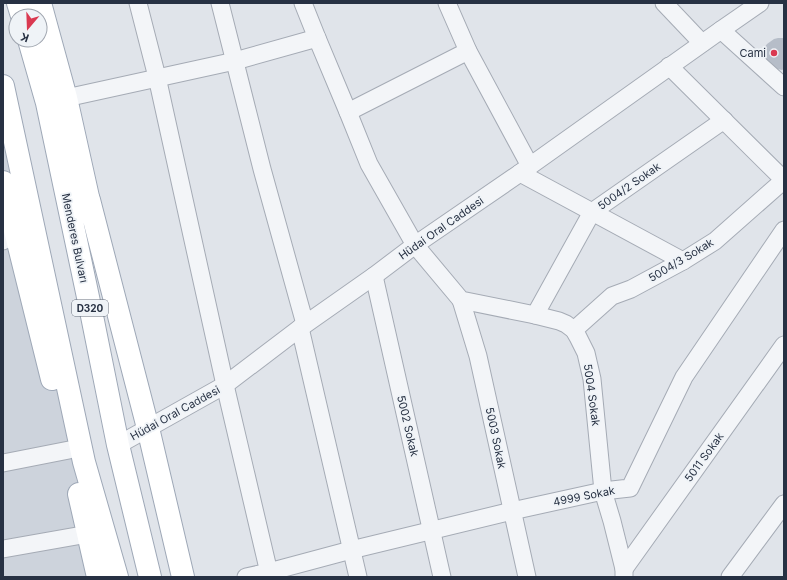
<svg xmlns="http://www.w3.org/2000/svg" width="787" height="580" font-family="Inter,sans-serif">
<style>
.built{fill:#cdd3dc}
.building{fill:#b6bdc8}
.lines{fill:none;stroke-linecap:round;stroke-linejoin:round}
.minor-casing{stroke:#a5abb5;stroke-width:19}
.major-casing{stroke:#9ea8b7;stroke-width:24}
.minor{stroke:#f3f5f8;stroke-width:17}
.major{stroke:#fff;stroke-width:22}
.poi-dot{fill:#da3951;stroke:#eff3f7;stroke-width:1.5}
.labels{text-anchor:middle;stroke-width:3.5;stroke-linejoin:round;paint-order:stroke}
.shield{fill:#eff3f7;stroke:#636b79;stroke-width:1}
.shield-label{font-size:10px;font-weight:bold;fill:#273143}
.poi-label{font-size:11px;fill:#273143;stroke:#eff3f7;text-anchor:end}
.street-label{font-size:11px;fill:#273143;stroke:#eff3f7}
</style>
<rect width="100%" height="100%" fill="#e0e4ea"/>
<polygon class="built" points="3,142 98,577 3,577"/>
<polygon class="building" points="778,38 784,38 784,69 782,70 773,68 765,60 764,55 765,47 767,44 774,39"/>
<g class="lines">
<g class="minor-casing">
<g id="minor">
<polyline points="138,3 157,77 225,385 270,577"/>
<polyline points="220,3 262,169 305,324"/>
<polyline points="303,3 317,38 348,112 369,164 415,245 461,300 535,315 559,321 566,324 574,330 578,337 586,353 592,379 603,491 612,521 624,569 624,577"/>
<polyline points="447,3 468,51 530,166"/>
<polyline points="664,3 702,43"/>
<polyline points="721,30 784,87"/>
<polyline points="66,98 235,61 317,38"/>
<polyline points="348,112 468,51"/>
<polyline points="520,173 683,261"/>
<polyline points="3,241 15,232"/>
<polyline points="374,276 442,577"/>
<polyline points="461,300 478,356 527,577"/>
<polyline points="535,315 592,212 724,120"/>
<polyline points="300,328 358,577"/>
<polyline points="574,330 612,296 631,289 683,261 715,241 784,180 669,66"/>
<polyline points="118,445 225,385 300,328 374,276 415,245 520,173 721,30 760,3"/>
<polyline points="3,463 69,450"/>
<polyline points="3,549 88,534"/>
<polyline points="624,569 784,345"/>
<polyline points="246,577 269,572 351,550 512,511 603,491 630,488 684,377 784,230"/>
<polyline points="730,577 784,504"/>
</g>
</g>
<g class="major-casing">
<g id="major">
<polyline points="18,3 22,16"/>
<polyline points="40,3 66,98 88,197 90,215"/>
<polyline points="29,40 47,103 92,316 118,445 150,577"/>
<polyline points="3,86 84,462 117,577"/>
<polyline points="3,182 52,379"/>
<polyline points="89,200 148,428 183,577"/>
<polyline points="79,494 98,577"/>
</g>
</g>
<use href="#minor" class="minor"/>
<use href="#major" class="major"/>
</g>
<circle class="poi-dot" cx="774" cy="53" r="4"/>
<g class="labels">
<rect class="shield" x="72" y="300" width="36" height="16" rx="3"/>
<g class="shield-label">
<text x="90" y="312">D320</text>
</g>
<g class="poi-label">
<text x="766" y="57">Cami</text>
</g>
<g class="street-label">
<text transform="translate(629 186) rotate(-35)" y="4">5004/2 Sokak</text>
<text transform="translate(441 228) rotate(-35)" y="4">Hüdai Oral Caddesi</text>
<text transform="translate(75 238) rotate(78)" y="4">Menderes Bulvarı</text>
<text transform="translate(681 260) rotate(-31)" y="4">5004/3 Sokak</text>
<text transform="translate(592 395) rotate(82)" y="4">5004 Sokak</text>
<text transform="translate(175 413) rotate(-29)" y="4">Hüdai Oral Caddesi</text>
<text transform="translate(408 426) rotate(77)" y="4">5002 Sokak</text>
<text transform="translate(496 438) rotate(78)" y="4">5003 Sokak</text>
<text transform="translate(704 457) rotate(-54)" y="4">5011 Sokak</text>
<text transform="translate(584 496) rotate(-11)" y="4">4999 Sokak</text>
</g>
</g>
<rect width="787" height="580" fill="none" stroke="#273143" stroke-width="8"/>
<g transform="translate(28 28) rotate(199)"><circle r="19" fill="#eff3f7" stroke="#9fa5af"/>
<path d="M0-3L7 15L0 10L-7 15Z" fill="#da3951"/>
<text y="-6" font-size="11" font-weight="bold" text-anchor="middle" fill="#273143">K</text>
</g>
</svg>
